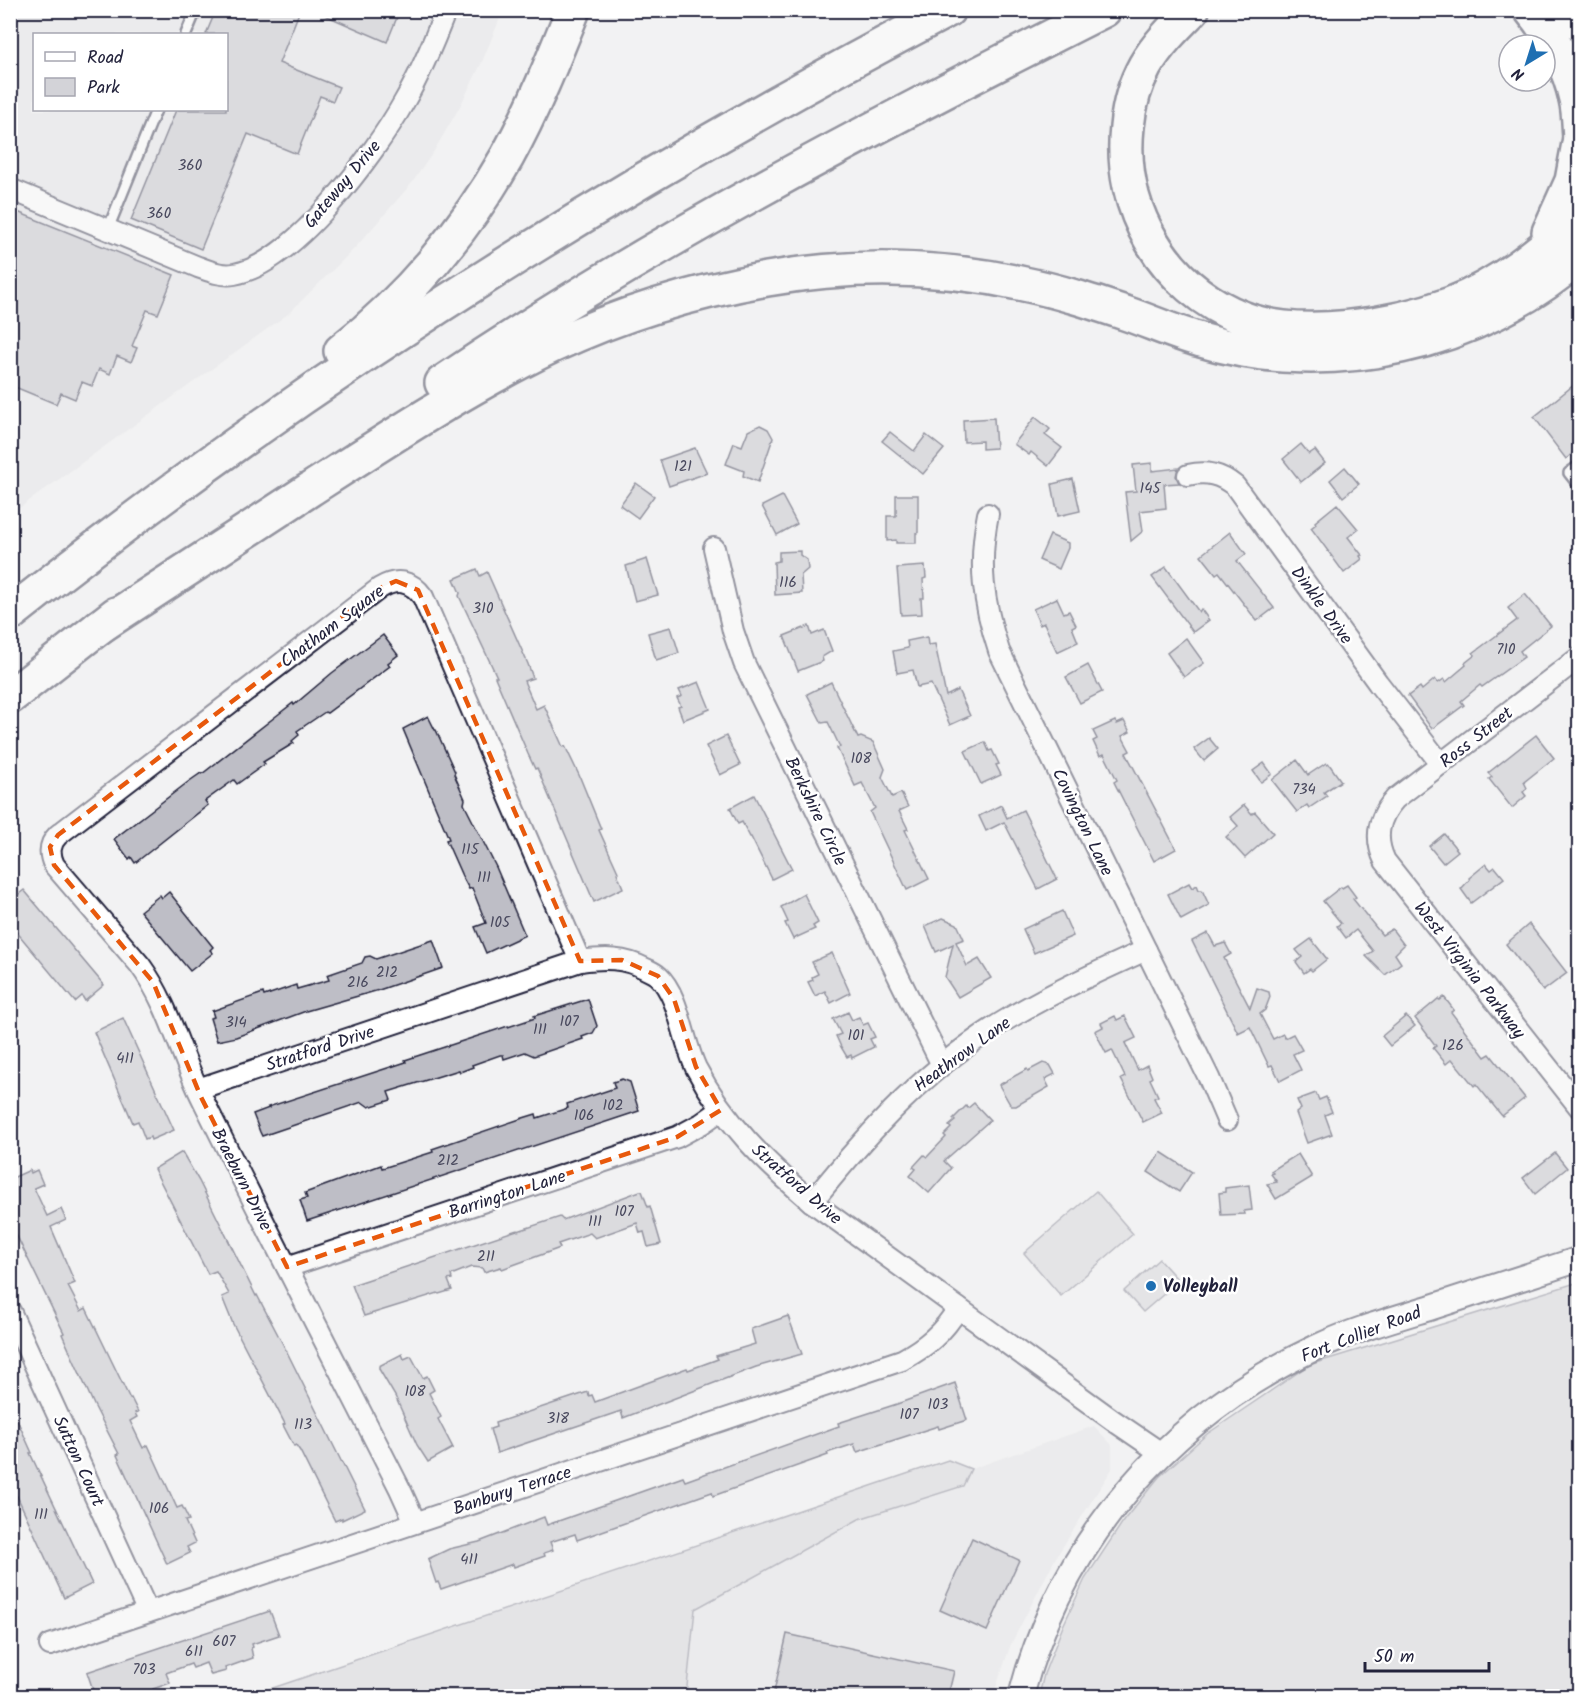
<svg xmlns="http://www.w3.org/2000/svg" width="1590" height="1707" font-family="Kalam,sans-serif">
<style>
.built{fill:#e2e2e6;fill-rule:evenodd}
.green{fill:#d3d3d8;stroke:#7a7a8a;stroke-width:1.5}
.building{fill:#bebec6;stroke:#22223b;stroke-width:1.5}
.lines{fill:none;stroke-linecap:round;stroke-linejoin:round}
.service-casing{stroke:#22223b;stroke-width:14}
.minor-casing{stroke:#22223b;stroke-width:24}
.tertiary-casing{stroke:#22223b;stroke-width:28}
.trunk-casing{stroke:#22223b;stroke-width:36}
.motorway-casing{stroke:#22223b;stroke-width:38}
.service{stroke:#fff;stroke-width:9}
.minor{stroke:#fff;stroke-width:20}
.tertiary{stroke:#fff;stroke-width:24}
.trunk{stroke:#fff;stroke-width:32}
.motorway{stroke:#fff;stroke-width:33}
.marked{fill:none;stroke:#e8590c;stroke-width:4.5;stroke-dasharray:12 8;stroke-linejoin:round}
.poi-dot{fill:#1f6fb2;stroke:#fff;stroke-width:2}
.labels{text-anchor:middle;stroke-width:5;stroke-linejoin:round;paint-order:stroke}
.number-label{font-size:15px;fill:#49495e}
.street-label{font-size:18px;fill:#22223b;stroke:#fff}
.poi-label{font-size:18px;font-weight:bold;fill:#22223b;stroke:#fff;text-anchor:start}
</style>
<rect width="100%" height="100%" fill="#f2f2f3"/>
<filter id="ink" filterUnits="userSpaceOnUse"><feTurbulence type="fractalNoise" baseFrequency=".0167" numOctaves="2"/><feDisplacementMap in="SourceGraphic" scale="12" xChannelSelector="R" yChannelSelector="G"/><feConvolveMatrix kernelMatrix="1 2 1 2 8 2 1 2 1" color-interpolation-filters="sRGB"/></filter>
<g filter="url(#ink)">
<g class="built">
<path d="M11 11H503L482 62 459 108 434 151 412 183 355 248 288 314 11 514ZM34 34H226V110H34Z"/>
<polygon points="1094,1426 1112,1445 1112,1469 1055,1559 1011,1644 993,1696 686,1696 695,1609 859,1519 963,1486 971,1469"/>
</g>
<g class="green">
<polygon points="1096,1191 1133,1234 1061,1296 1024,1253"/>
<polygon points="1159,1259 1179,1281 1143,1312 1124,1291"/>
<polygon points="1579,1282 1579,1696 1039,1696 1044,1674 1063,1626 1085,1579 1124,1520 1159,1477 1207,1434 1309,1365"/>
<polygon points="948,1460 971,1469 963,1486 859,1519 695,1609 686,1696 249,1696"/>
</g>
<g class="building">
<polygon points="216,10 300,10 279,63 339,87 333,101 320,96 297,154 248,134 201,249 131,220 176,110 226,110 226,34 206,34"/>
<polygon points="313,10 400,10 387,42"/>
<polygon points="10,209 174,275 158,314 147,310 132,346 137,348 131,362 117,356 110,374 99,369 92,386 82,382 75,399 61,393 56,404 10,385"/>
<polygon points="1580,380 1580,447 1566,459 1534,417"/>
<polygon points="1035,417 1050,429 1045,435 1062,448 1048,466 1031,452 1029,455 1014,444"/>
<polygon points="994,418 996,448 982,449 982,441 964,442 963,420"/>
<polygon points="760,425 768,429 773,438 758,482 743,476 744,471 726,464 734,443 742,446 748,431"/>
<polygon points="890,432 914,451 926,435 944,449 923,474 882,441"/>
<polygon points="1301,444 1309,454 1315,450 1325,463 1301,482 1283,459"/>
<polygon points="695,448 707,473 669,486 660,460"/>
<polygon points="1152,463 1152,471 1178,468 1176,476 1179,483 1164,484 1166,508 1140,511 1143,531 1131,541 1125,492 1136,491 1133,465"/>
<polygon points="1345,467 1359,484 1343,497 1330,480"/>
<polygon points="1073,479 1080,511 1058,516 1052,484"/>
<polygon points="636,483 654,496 638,518 620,505"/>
<polygon points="896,495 918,495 918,533 916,533 916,543 896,543 896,540 887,541 887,516 896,516"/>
<polygon points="782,496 797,524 777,535 762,506"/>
<polygon points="1337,504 1358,529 1348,537 1362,555 1360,556 1362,559 1344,573 1311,528 1316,524 1315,522"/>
<polygon points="1230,532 1246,554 1237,561 1274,608 1257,621 1219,572 1216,574 1201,555"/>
<polygon points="1050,535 1068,543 1068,548 1059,569 1039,560"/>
<polygon points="800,551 800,555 807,560 808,569 801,575 802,593 775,595 774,562 779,561 779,552"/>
<polygon points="647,559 658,595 635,601 626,566"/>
<polygon points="925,566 926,578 923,579 924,598 921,598 922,614 901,615 897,568"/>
<polygon points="1166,567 1199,612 1201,609 1209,620 1193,632 1152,577"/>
<polygon points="477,569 480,576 487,572 528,664 533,678 524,681 536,709 544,705 563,747 565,746 579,775 601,829 599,830 618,872 617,873 623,888 594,902 537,768 535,769 528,754 495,677 497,677 459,596 460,593 454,579"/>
<polygon points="1525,594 1551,626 1520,651 1524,657 1482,687 1480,685 1461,701 1464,705 1432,729 1408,696 1420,687 1422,690 1435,679 1438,683 1444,679 1446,682 1466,665 1465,663 1475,655 1473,653 1517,620 1508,608"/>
<polygon points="1057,598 1064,613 1069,611 1076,625 1072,627 1078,642 1057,652 1044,623 1040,625 1033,609"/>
<polygon points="809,626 812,635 824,630 832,651 822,657 823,661 798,671 784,636"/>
<polygon points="671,627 679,653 656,660 648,633"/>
<polygon points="383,635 398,655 388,663 390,666 327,713 325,712 297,731 299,735 292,741 294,743 263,762 265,764 237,784 234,780 205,801 208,805 149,852 135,863 131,857 129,859 114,839 188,782 201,773 202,774 280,713 293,703 294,705 332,673"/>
<polygon points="927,637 928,645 935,644 946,696 958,690 970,716 950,725 931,684 917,687 913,670 897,673 893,651 908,648 907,641"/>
<polygon points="1186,638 1204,663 1184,677 1167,653"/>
<polygon points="1088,665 1102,692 1080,703 1066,677"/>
<polygon points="699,682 710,709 683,720 678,707 681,706 677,698 682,696 679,690"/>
<polygon points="831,682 858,738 861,737 873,742 885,769 882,777 892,797 901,793 908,807 899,811 908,829 905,830 929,879 907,890 870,812 875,808 862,783 855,786 837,748 840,747 828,722 822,723 807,694"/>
<polygon points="428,716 435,730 436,730 455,772 454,774 465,799 464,804 496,867 525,935 486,953 475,927 486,923 472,888 469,889 462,876 446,840 449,839 403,729"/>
<polygon points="1115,721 1117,724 1124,721 1130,732 1122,736 1130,751 1126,753 1176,849 1154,861 1114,782 1117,780 1104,754 1100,756 1093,741 1097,739 1093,731"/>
<polygon points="1536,735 1554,758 1524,782 1527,788 1523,792 1526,796 1512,808 1489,779 1492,777 1488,773"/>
<polygon points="726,736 740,765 720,775 706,746"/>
<polygon points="1209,738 1218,749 1204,761 1194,749"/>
<polygon points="985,742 989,751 992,750 999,764 996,765 1001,775 981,784 965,751"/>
<polygon points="1297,760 1308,775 1326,763 1327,765 1329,764 1341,781 1324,792 1327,796 1309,808 1307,805 1297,812 1272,780"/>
<polygon points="1264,763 1272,774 1261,782 1253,771"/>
<polygon points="754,795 792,869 772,879 751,837 750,837 742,822 738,824 730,808"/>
<polygon points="1001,805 1007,818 1023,810 1057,879 1038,889 1004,822 986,831 979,816"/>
<polygon points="1244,805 1252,814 1255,812 1273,833 1245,858 1226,837 1238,826 1230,817"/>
<polygon points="1444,834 1458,851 1443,863 1429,846"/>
<polygon points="1486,864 1491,870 1495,867 1504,878 1471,903 1461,889 1470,879 1469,878"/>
<polygon points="1189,883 1192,888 1197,885 1199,890 1202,890 1209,905 1181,920 1168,894"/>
<polygon points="1347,885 1356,897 1353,899 1382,935 1392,929 1404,945 1395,954 1401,963 1385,975 1366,956 1373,951 1356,930 1346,938 1337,926 1341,923 1323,901 1341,887 1342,888"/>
<polygon points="24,890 104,985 85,1001 82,996 75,1002 10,924 10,901"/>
<polygon points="169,892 213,947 210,950 213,953 190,971 140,911 160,895 162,898"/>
<polygon points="804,894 818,923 813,926 815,929 793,939 785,923 788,922 781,907"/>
<polygon points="1062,911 1073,936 1034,953 1023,929"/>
<polygon points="943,918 957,924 964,939 956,942 967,966 979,959 991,978 958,997 945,977 953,944 936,952 925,926"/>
<polygon points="1529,924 1567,973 1543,991 1506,944"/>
<polygon points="1208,933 1215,946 1225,943 1231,954 1224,958 1250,1008 1257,988 1269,992 1270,997 1265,1010 1260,1014 1273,1039 1283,1034 1285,1038 1293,1034 1302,1050 1293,1054 1301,1070 1280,1081 1272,1065 1269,1066 1250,1027 1238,1033 1192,941"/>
<polygon points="1311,939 1327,959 1312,971 1310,969 1304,973 1296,962 1302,957 1296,950"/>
<polygon points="433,940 443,968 379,990 306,1011 236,1037 217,1041 210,1018 214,1017 212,1011 263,993 264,996 296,985 297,989 329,980 327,975 362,963 365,957 370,956 376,959"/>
<polygon points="832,953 850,993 831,1003 825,991 815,996 808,982 813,980 812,977 818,974 812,962"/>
<polygon points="1444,997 1454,1010 1451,1012 1485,1057 1490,1054 1525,1098 1502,1116 1476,1084 1474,1086 1452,1059 1446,1064 1433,1048 1436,1046 1415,1018 1438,999 1440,1000"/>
<polygon points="588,999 597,1026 593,1033 582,1037 583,1039 534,1056 525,1052 504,1059 503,1055 500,1055 472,1065 473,1067 460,1072 459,1070 388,1092 391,1100 369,1107 362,1102 262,1136 260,1132 253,1114 269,1108 268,1107 406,1062 405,1060 478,1036 508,1026 508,1027 535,1018 534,1016"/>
<polygon points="848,1012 852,1020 859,1017 863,1025 868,1023 875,1037 870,1039 874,1047 852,1058 851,1055 847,1057 841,1047 836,1036 841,1034 833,1019"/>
<polygon points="1115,1016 1117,1020 1125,1016 1136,1038 1125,1043 1138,1070 1147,1065 1152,1077 1150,1079 1158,1096 1154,1098 1162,1113 1143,1122 1121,1079 1125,1077 1112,1050 1106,1053 1095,1031 1103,1027 1101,1023"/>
<polygon points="1406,1016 1415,1026 1390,1046 1382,1036"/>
<polygon points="123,1018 174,1130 151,1140 150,1137 145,1139 138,1121 133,1123 94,1032"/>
<polygon points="1043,1063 1050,1065 1055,1074 1045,1079 1049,1087 1016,1106 1011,1106 999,1085 1027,1069 1028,1071"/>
<polygon points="622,1079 630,1082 639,1111 307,1221 300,1200 307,1198 305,1193 381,1165 382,1168 386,1167 433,1152 432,1149 523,1118 536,1114 537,1118 568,1108 567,1104 615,1088 613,1082"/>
<polygon points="1316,1093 1319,1100 1326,1097 1332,1112 1325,1115 1332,1134 1307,1143 1296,1113 1301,1109 1297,1100"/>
<polygon points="974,1103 990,1120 944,1161 951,1168 929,1193 910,1176 916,1169 913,1167 924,1155 927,1157 946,1137 944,1135 951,1128 949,1126 955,1121 953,1119 966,1106 968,1108"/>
<polygon points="182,1152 199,1181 256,1296 257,1295 286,1350 364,1507 365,1509 342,1520 342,1518 335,1521 300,1451 296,1445 294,1446 283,1425 285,1424 233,1324 222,1297 229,1294 216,1271 208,1274 154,1169"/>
<polygon points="1161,1152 1192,1172 1179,1192 1148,1172"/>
<polygon points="1555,1153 1567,1168 1535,1194 1523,1178"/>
<polygon points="1298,1154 1312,1177 1276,1199 1267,1184 1277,1182 1271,1174 1273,1173 1271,1171"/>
<polygon points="30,1170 31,1173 37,1170 43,1184 34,1188 47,1216 61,1209 66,1220 51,1227 75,1283 68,1286 81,1311 86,1308 130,1399 131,1398 138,1412 135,1413 137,1417 130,1421 143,1448 148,1445 177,1508 182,1506 189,1520 185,1521 195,1543 187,1547 190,1553 167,1564 117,1455 119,1454 94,1405 62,1334 64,1333 10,1222 10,1179"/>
<polygon points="1249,1185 1252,1210 1244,1211 1245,1214 1221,1215 1219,1193 1225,1192 1225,1188"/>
<polygon points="640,1191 642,1191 648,1207 650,1206 661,1244 648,1247 644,1232 640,1233 637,1223 595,1238 590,1233 558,1244 560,1248 502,1269 501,1267 484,1272 482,1268 471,1267 451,1275 452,1279 448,1280 452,1290 439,1294 438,1293 364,1316 352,1285 517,1230 518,1231 560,1217 563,1220"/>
<polygon points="788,1316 802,1354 756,1367 623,1418 621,1411 497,1453 490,1429 496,1427 495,1423 588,1392 589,1396 592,1395 595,1402 687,1368 688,1370 718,1359 716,1356 755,1344 751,1329"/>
<polygon points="402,1354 404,1359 411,1356 423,1378 427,1376 434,1390 429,1393 441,1417 438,1419 453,1448 428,1462 417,1445 395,1396 379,1369 379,1366"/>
<polygon points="955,1383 967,1420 939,1429 938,1426 857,1452 854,1444 827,1453 828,1455 713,1496 712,1492 577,1540 575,1534 550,1542 553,1550 544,1553 545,1556 514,1567 513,1564 441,1589 438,1582 436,1583 428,1559 449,1549 479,1542 544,1517 547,1525 683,1477 685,1481 839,1426 838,1423 897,1404"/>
<polygon points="10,1404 32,1453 30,1453 92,1584 64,1598 17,1496 10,1499"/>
<polygon points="972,1538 1019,1560 987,1631 940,1610"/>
<polygon points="270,1611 279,1635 252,1644 253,1647 251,1648 253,1658 225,1668 226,1671 211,1675 206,1663 193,1668 191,1664 166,1673 170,1683 153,1689 155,1694 147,1696 95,1696 87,1672"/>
<polygon points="787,1634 954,1671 948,1696 773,1696"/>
</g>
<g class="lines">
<g class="service-casing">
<g id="service">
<polyline points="186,34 196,10"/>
<polyline points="108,229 156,110"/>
<polyline points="1580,465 1569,473 1580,487"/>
</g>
</g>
<g class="minor-casing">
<g id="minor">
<path d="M10 189 198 267C210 271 221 276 234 274 293 265 376 152 404 102 421 73 434 41 446 10"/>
<path d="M1188 475C1207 471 1220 474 1235 486L1378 683 1441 764"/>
<path d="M988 514C978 564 983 603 999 651L1209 1078 1227 1120"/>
<polyline points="714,548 733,631 744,663 942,1065"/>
<path d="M1580 657 1395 799C1378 818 1374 838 1385 861L1580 1108"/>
<path d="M198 1089 580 961C604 958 624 957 646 969 650 971 655 973 658 976 679 995 683 1041 696 1068 724 1122 766 1163 812 1202L1114 1421 1161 1453"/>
<path d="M812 1202C871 1129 929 1065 1011 1017 1055 991 1100 971 1146 950"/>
<polyline points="287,1267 677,1137 701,1124 721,1110"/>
<polyline points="10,1311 148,1612"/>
<path d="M415 1522 400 1489C334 1359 267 1230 203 1100 180 1055 170 1006 140 965L54 865C49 854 49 844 58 835L380 588C396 578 411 580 423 597L580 961"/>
<path d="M50 1645 902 1360C926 1347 944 1332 958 1308"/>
</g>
</g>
<g class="tertiary-casing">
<path id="tertiary" d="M1021 1696C1062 1539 1170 1416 1317 1347 1354 1330 1393 1319 1432 1307 1482 1291 1531 1275 1580 1259"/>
</g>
<g class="trunk-casing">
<polyline id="trunk" points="1562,10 1580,25"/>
</g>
<g class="motorway-casing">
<g id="motorway">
<path d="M1192 10C1175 27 1157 45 1145 66 1135 84 1129 106 1127 127 1118 209 1164 287 1242 318 1300 341 1394 325 1451 304 1496 287 1549 248 1580 212"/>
<path d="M1531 10C1552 36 1569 67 1576 99 1579 111 1579 125 1580 138"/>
<polyline points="1549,232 1572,181 1580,138"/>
<path d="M341 351C407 299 465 231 507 157 533 110 553 60 573 10"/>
<path d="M442 383C652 241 878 124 1104 10"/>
<path d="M10 614C302 382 618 183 948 10"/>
<path d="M99 627C169 581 239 536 309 490 388 439 467 387 552 346 620 314 694 292 767 279 852 264 941 266 1024 284 1059 291 1092 302 1125 313 1151 322 1175 333 1201 340 1330 379 1479 345 1580 256"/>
<polyline points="10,697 116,614"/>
</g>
</g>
<use href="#service" class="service"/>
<use href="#minor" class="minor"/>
<use href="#tertiary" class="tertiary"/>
<use href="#trunk" class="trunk"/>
<use href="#motorway" class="motorway"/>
</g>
</g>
<path d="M0 0H1590V1707H0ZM396 581 418 590 580 961 622 960 658 976 674 999 696 1067 721 1110 677 1137 287 1267 201 1097 153 982 54 865 50 847 58 835 380 588Z" fill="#f2f2f3" fill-opacity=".55" fill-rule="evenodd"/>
<path class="marked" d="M396 581 418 590 580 961 622 960 658 976 674 999 696 1067 721 1110 677 1137 287 1267 201 1097 153 982 54 865 50 847 58 835 380 588Z"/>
<circle class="poi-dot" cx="1151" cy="1286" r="6"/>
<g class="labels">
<g class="number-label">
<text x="190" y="170">360</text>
<text x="159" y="218">360</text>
<text x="683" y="471">121</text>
<text x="1150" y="493">145</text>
<text x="788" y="587">116</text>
<text x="483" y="613">310</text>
<text x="1506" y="654">710</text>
<text x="861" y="763">108</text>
<text x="1304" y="794">734</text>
<text x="470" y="854">115</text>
<text x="484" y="882">111</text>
<text x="500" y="927">105</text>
<text x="387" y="977">212</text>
<text x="358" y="987">216</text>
<text x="569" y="1026">107</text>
<text x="236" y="1027">314</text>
<text x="540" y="1034">111</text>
<text x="856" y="1040">101</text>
<text x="1453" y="1050">126</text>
<text x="125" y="1063">411</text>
<text x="613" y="1110">102</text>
<text x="584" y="1120">106</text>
<text x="448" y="1165">212</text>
<text x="624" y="1216">107</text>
<text x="595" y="1226">111</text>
<text x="486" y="1261">211</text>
<text x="415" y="1396">108</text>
<text x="938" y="1409">103</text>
<text x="909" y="1419">107</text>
<text x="558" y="1423">318</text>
<text x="303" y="1429">113</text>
<text x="159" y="1513">106</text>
<text x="41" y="1519">111</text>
<text x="469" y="1564">411</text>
<text x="224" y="1646">607</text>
<text x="194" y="1656">611</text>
<text x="144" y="1674">703</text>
</g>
<g class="street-label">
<text transform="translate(342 184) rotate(-50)" y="6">Gateway Drive</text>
<text transform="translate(1322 605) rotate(54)" y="6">Dinkle Drive</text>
<text transform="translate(332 626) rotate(-37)" y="6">Chatham Square</text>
<text transform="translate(1476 737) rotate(-38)" y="6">Ross Street</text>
<text transform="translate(816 811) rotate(64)" y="6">Berkshire Circle</text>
<text transform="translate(1083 822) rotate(64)" y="6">Covington Lane</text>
<text transform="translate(1470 970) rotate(52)" y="6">West Virginia Parkway</text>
<text transform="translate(320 1048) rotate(-18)" y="6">Stratford Drive</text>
<text transform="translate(962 1054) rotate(-36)" y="6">Heathrow Lane</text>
<text transform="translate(242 1179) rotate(63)" y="6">Braeburn Drive</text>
<text transform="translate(797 1184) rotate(41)" y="6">Stratford Drive</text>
<text transform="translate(507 1194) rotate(-18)" y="6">Barrington Lane</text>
<text transform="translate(1361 1334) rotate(-21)" y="6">Fort Collier Road</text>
<text transform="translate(79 1461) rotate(65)" y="6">Sutton Court</text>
<text transform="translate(512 1490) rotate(-18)" y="6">Banbury Terrace</text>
</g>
<g class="poi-label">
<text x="1163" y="1292">Volleyball</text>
</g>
</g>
<rect width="1590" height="1707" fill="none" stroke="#fff" stroke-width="36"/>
<rect x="18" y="18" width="1554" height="1671" fill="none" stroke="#22223b" stroke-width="2" filter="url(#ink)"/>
<rect x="33" y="33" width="195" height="78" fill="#ffffff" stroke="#a7a7b1" stroke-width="1.5"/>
<rect x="45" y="52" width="30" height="9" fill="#ffffff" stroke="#a7a7b1" stroke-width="1.5"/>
<text x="87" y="63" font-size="18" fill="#22223b">Road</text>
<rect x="45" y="78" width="30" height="18" fill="#d3d3d8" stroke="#a7a7b1" stroke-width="1.5"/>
<text x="87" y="93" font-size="18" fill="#22223b">Park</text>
<g transform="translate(1527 63) rotate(218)"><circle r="28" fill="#ffffff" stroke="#a7a7b1" stroke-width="1.5"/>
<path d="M0-4.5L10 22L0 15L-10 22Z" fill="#1f6fb2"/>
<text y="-9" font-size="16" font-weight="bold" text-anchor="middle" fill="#22223b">N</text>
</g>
<path d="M1365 1662v9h124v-9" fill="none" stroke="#22223b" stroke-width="3"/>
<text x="1374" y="1662" font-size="18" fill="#22223b" stroke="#ffffff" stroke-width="4.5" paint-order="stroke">50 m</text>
</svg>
